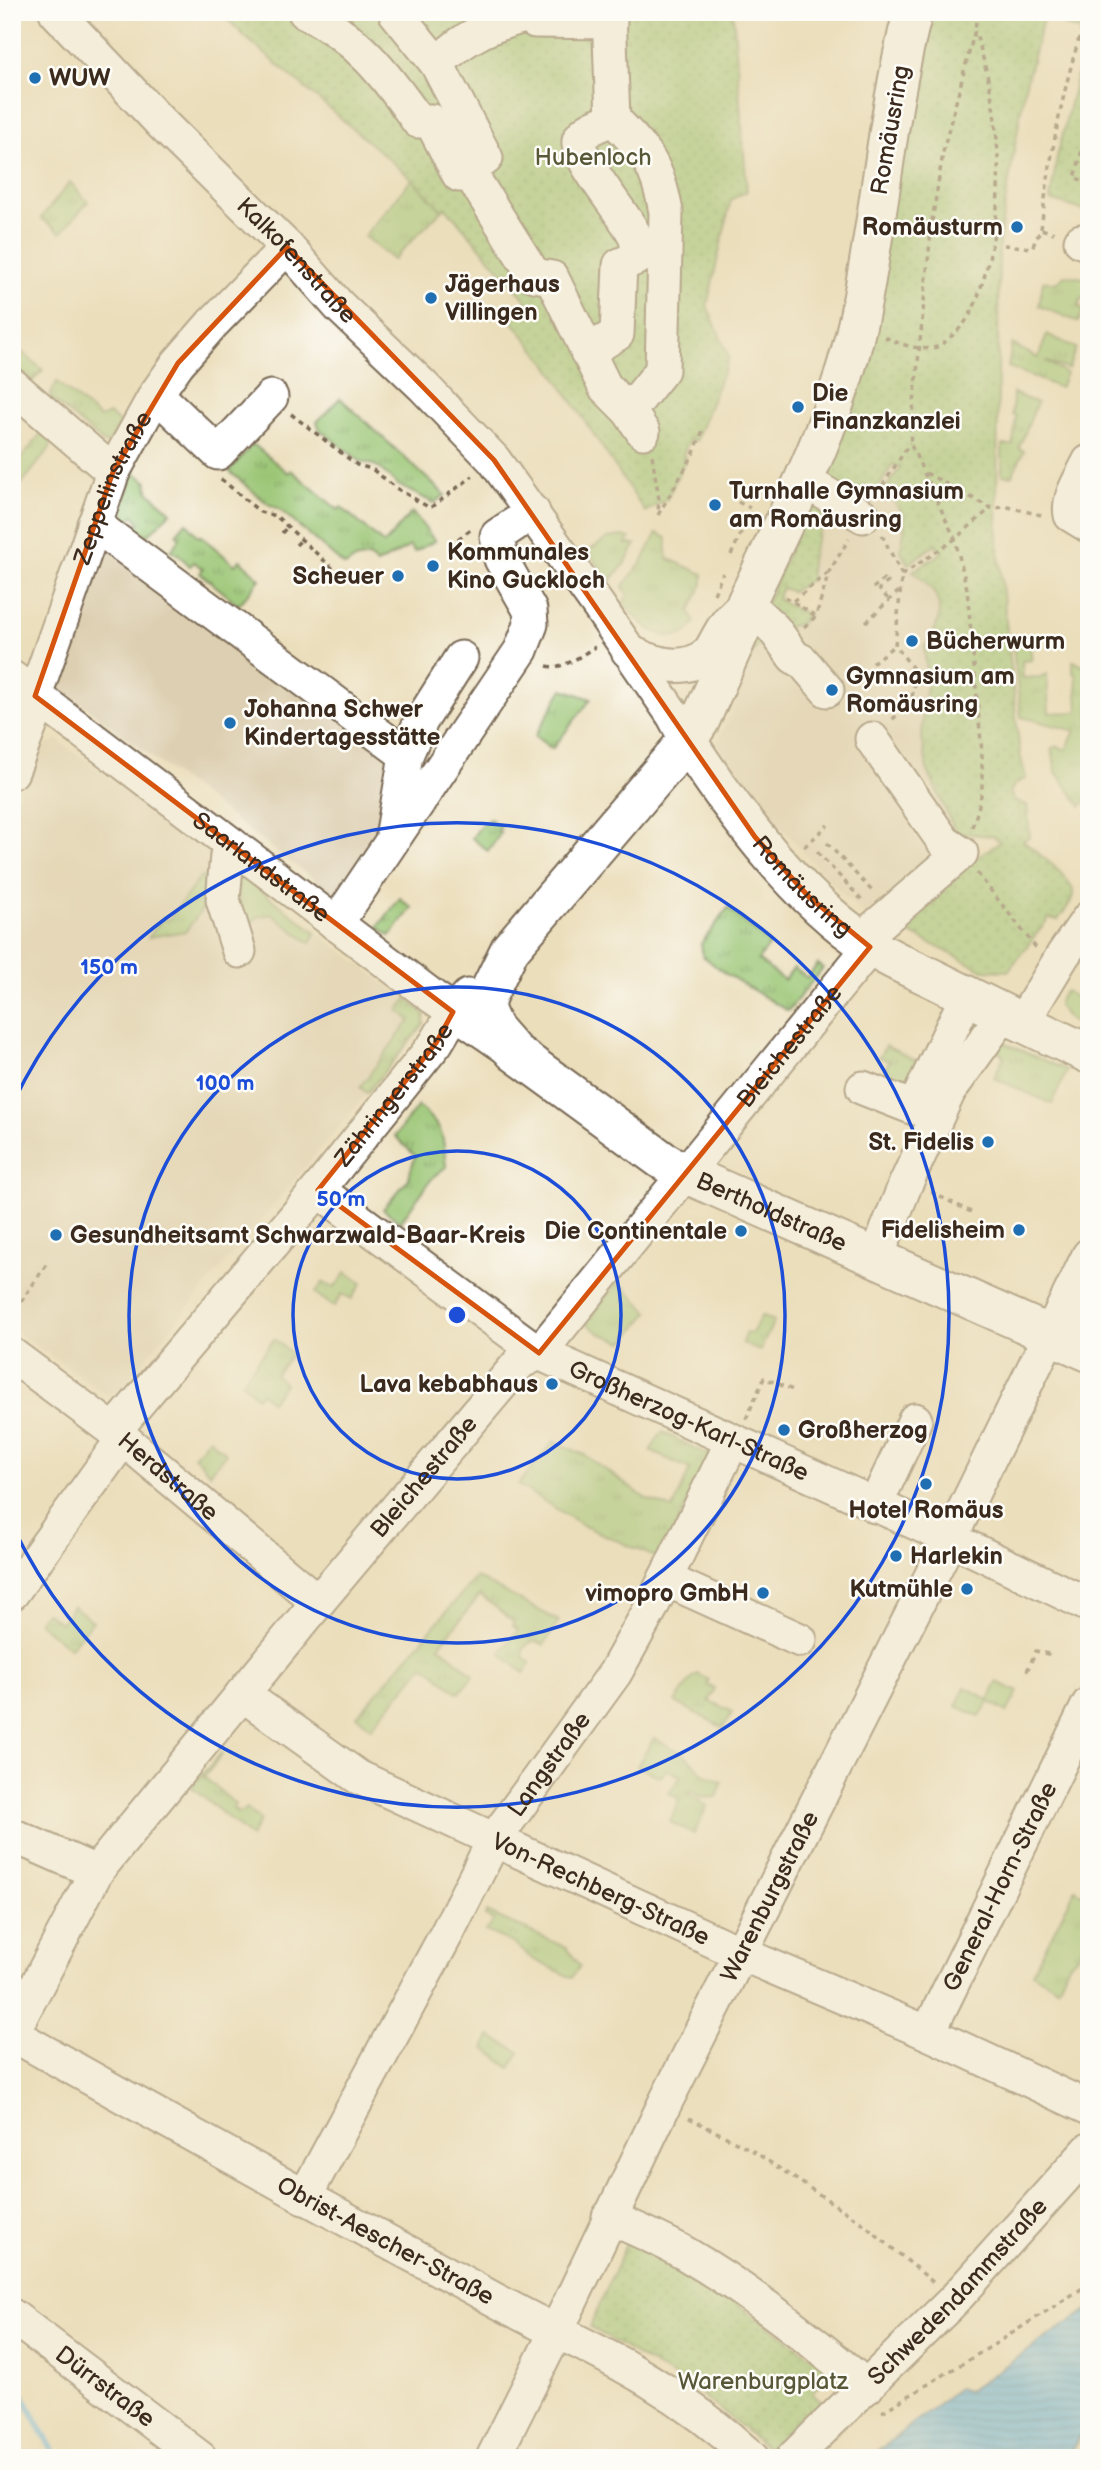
<svg xmlns="http://www.w3.org/2000/svg" width="1101" height="2470" font-family="'Balsamiq Sans',sans-serif">
<style>
.built{fill:#ddcfb1}
.grass{fill:url(#grass-tufts);stroke:#6a7848;stroke-width:2}
.park{fill:url(#park-dots);stroke:#6a7848;stroke-width:2}
.water{fill:url(#water-rules);stroke:#527080;stroke-width:2}
.lines{fill:none;stroke-linecap:round;stroke-linejoin:round}
.stream{stroke:#6ab6e3;stroke-width:6}
.minor-casing{stroke:#796955;stroke-width:37}
.major-casing{stroke:#796955;stroke-width:42}
.path{stroke:#796955;stroke-width:3.5;stroke-dasharray:5 5;stroke-linecap:butt}
.minor{stroke:#fff;stroke-width:33}
.major{stroke:#fff;stroke-width:38}
.marked{fill:none;stroke:#d7540e;stroke-width:5;stroke-linejoin:round}
.ring{fill:none;stroke:#1d4ed8;stroke-width:3.5}
.poi-dot{fill:#1f6fb2;stroke:#fdfcf7;stroke-width:2.5}
.labels{text-anchor:middle;stroke-width:5;stroke-linejoin:round;paint-order:stroke}
.poi-label{font-size:24px;font-weight:bold;fill:#3b2a1e;stroke:#fdfcf7;text-anchor:start}
.street-label{font-size:24px;fill:#3b2a1e;stroke:#fdfcf7}
.park-label{font-size:24px;fill:#585838;stroke:#fdfcf7}
.centre{fill:#1d4ed8;stroke:#fdfcf7;stroke-width:3.5}
.ring-label{font-size:21px;text-anchor:middle;font-weight:bold;fill:#1d4ed8;stroke:#fdfcf7;stroke-width:5;stroke-linejoin:round;paint-order:stroke}
</style>
<defs>
<pattern id="grass-tufts" width="24" height="20" patternUnits="userSpaceOnUse" patternTransform="scale(1.75)"><rect width="24" height="20" fill="#9ac573"/><path d="M3 7l-1-3M5 7V3M7 7l1-3M15 17l-1-3M17 17v-4M19 17l1-3" fill="none" stroke="#7fa05e"/></pattern>
<pattern id="park-dots" width="8" height="8" patternUnits="userSpaceOnUse" patternTransform="scale(1.75)"><rect width="8" height="8" fill="#9ac573"/><path d="M2 2h.1M6 6h.1" fill="none" stroke="#7fa05e" stroke-width="1.8" stroke-linecap="round"/></pattern>
<pattern id="water-rules" width="6" height="5" patternUnits="userSpaceOnUse" patternTransform="scale(1.75)"><rect width="6" height="5" fill="#6ab6e3"/><path d="M0 2.5h6" fill="none" stroke="#5894b7"/></pattern>
</defs>
<rect width="100%" height="100%" fill="#fdfcf7"/>
<filter id="ink" filterUnits="userSpaceOnUse"><feTurbulence type="fractalNoise" baseFrequency=".0143" numOctaves="2"/><feDisplacementMap in="SourceGraphic" scale="14" xChannelSelector="R" yChannelSelector="G"/><feConvolveMatrix kernelMatrix="1 2 1 2 8 2 1 2 1" color-interpolation-filters="sRGB"/></filter>
<filter id="wash" filterUnits="userSpaceOnUse"><feTurbulence type="fractalNoise" baseFrequency=".00686" numOctaves="4" result="noise"/><feDisplacementMap in="SourceGraphic" scale="28" xChannelSelector="R" yChannelSelector="G"/><feGaussianBlur stdDeviation="1.57" result="paint"/><feColorMatrix in="noise" values="0 0 0 0 0 0 0 0 0 0 0 0 0 0 0 0 0 1.4 0 .05"/><feComposite in="paint" operator="in"/></filter>
<g filter="url(#wash)">
<rect width="100%" height="100%" fill="#ebdebb"/>
<g class="built">
<polygon points="893,464 900,468 897,503 903,514 906,530 900,550 908,564 937,544 942,553 934,592 939,613 937,629 924,647 927,676 923,710 922,738 958,837 869,914 862,914 805,855 736,774 716,745 741,691 734,687 760,641 777,626 800,624 811,610 813,602 810,560 817,533 839,498 850,489 863,487"/>
<polygon points="110,525 394,755 380,837 337,897 57,685"/>
<polygon points="58,740 421,1010 422,1027 116,1394 106,1394 12,1329 12,812 33,750"/>
</g>
<g class="grass">
<polygon points="412,179 442,210 393,260 364,236"/>
<polygon points="70,182 88,202 61,233 41,218"/>
<polygon points="1064,275 1084,278 1089,281 1089,298 1082,298 1078,306 1084,309 1078,322 1039,306 1043,281 1057,283"/>
<polygon points="1047,334 1076,348 1068,369 1045,361 1066,373 1060,388 1008,367 1012,344 1038,358"/>
<polygon points="12,344 43,370 32,382 12,364"/>
<polygon points="57,382 100,418 109,414 120,422 110,441 105,444 49,397"/>
<polygon points="1013,393 1037,403 1019,448 1024,451 1012,476 1002,475 1002,445 1013,445 1016,416 1012,415"/>
<polygon points="340,398 445,495 434,503 398,485 377,466 360,461 320,430 317,422"/>
<polygon points="43,431 52,436 50,448 19,487 12,481 12,470"/>
<polygon points="253,444 288,473 291,470 338,510 341,507 384,544 412,512 435,541 414,552 410,546 377,564 369,557 354,560 345,566 278,508 268,504 229,471"/>
<polygon points="134,472 147,482 148,491 171,512 147,536 135,527 140,523 134,515 128,520 122,511"/>
<polygon points="186,522 199,537 201,536 235,565 240,560 260,579 239,605 200,573 203,569 194,562 190,566 178,554 171,551 180,538 176,534"/>
<path d="M657 533 667 538V558L703 574V584L690 611 695 622C691 629 687 634 679 636 653 640 638 619 623 603L628 596 623 586 642 562Z"/>
<polygon points="623,536 630,538 626,544 636,544 624,565 609,582 588,551 608,538"/>
<polygon points="1012,638 1029,638 1032,660 1022,661 1023,678 1040,677 1047,674 1049,713 1078,712 1076,674 1073,673 1073,661 1089,667 1089,798 1081,806 1056,772 1052,748 1058,746 1066,750 1075,731 1021,717"/>
<polygon points="563,689 591,699 552,749 535,736"/>
<polygon points="490,819 501,827 498,831 501,833 488,851 472,838 482,824"/>
<polygon points="236,872 316,932 310,943 271,914 257,917 251,924 241,916"/>
<polygon points="201,876 217,889 186,931 149,937 163,918 168,921"/>
<polygon points="400,898 412,908 390,936 378,927"/>
<polygon points="728,908 770,944 758,960 784,980 794,968 807,978 818,964 823,968 788,1011 723,972 703,956 701,944"/>
<polygon points="1066,991 1089,1006 1089,1030 1070,1021 1058,1005 1061,996"/>
<polygon points="407,999 425,1014 424,1024 367,1093 360,1087 410,1020 398,1010"/>
<polygon points="997,1040 1067,1070 1052,1104 994,1078 1004,1056 992,1046"/>
<polygon points="886,1046 929,1067 917,1097 880,1081 889,1061 879,1057"/>
<path d="M418 1106C444 1129 443 1132 446 1167L434 1176 400 1222 383 1209 408 1180 415 1156 395 1136Z"/>
<polygon points="346,1272 362,1283 352,1299 342,1294 334,1307 315,1293 323,1282 334,1288"/>
<polygon points="618,1281 649,1312 624,1342 599,1333 586,1323"/>
<polygon points="762,1315 774,1321 760,1351 742,1343 746,1332 752,1333"/>
<polygon points="274,1339 292,1354 275,1375 285,1384 271,1401 261,1393 257,1397 242,1382"/>
<polygon points="662,1432 711,1456 661,1557 657,1558 584,1526 518,1485 554,1441 585,1455 645,1498 673,1509 690,1469 650,1451"/>
<polygon points="209,1438 226,1453 210,1473 194,1456"/>
<path d="M476 1577 559 1621 544 1645C534 1639 530 1641 523 1649V1657L531 1663 524 1673 500 1653 518 1630 512 1625 514 1622 480 1595 439 1646 474 1675 459 1693 424 1665 371 1728 357 1716Z"/>
<polygon points="73,1606 93,1621 70,1648 38,1622 45,1612 61,1623"/>
<polygon points="698,1674 709,1680 707,1685 715,1689 709,1701 733,1712 723,1728 675,1702 693,1677"/>
<polygon points="997,1682 1018,1692 1007,1712 989,1702 980,1717 956,1706 965,1687 989,1700"/>
<polygon points="654,1738 684,1754 704,1774 722,1782 717,1797 704,1798 691,1791 688,1793 707,1806 694,1834 670,1822 679,1799 669,1793 681,1776 666,1769 661,1777 637,1766"/>
<polygon points="221,1753 222,1755 204,1777 235,1804 233,1809 240,1813 246,1808 260,1820 251,1837 191,1787"/>
<polygon points="1076,1888 1080,1893 1089,1898 1089,1934 1078,1955 1069,1964 1058,1988 1032,1973"/>
<polygon points="487,1912 567,1948 580,1966 572,1978 532,1959 515,1944 486,1931 494,1921 485,1916"/>
<polygon points="490,2036 520,2052 510,2068 484,2048"/>
</g>
<g class="park">
<polygon points="220,12 733,12 747,191 731,200 707,306 729,357 696,441 689,440 683,455 686,458 667,499 645,512 548,365 511,320 527,301 446,208 442,210 412,179 244,36"/>
<path d="M926 12H1045L1025 87 999 240 997 507 998 545 1020 754 1026 778 1014 785 1010 793 1015 801 1027 805 1030 836 1023 841C1034 849 1072 879 1073 891 1074 902 1063 912 1058 920L1049 918 1008 971 983 970 894 925 957 871 1000 842 993 836 956 833 927 769 922 738 923 710 927 677 924 647C936 631 946 611 933 591 928 584 919 577 913 571L942 553 936 544 908 564 900 550C908 522 907 511 883 492L900 468 893 464 877 490C867 488 858 486 849 490 840 495 836 503 831 511 816 534 810 553 810 580L792 592 782 588 777 599 808 615 800 624 774 629 760 641 734 687 731 685 848 414Z"/>
<polygon points="1067,12 1089,12 1089,212 1050,200 1057,157 1087,33 1063,25"/>
<path d="M632 2243C703 2276 766 2324 830 2370L812 2394 822 2402 776 2449H768L700 2393 590 2327 626 2244Z"/>
</g>
<polygon class="water" points="1089,2309 1089,2423 1066,2458 869,2458 958,2388 968,2391"/>
<g class="lines">
<polyline class="stream" points="12,2380 17,2385 57,2458"/>
</g>
</g>
<g filter="url(#ink)">
<g class="lines">
<g class="minor-casing">
<g id="minor">
<path id="s1" d="M56 12 162 124 287 247 339 306 423 386 494 460 597 604 673 715 687 741"/>
<path d="M305 12C357 37 386 75 418 121H431L459 175 468 170 534 275 552 278 605 387 629 411 643 432"/>
<polyline points="395,12 437,64 486,158 468,170"/>
<path d="M609 12 613 119C646 151 658 166 666 212L662 370 629 411"/>
<path d="M437 64C465 35 493 24 532 14L535 21 610 22"/>
<polyline points="1081,241 1089,244"/>
<path d="M587 352 617 334 620 265 639 257C638 250 637 242 635 236 628 218 570 152 580 138 587 128 602 123 613 119"/>
<polyline points="12,385 113,472"/>
<polyline points="156,394 218,453 271,397"/>
<path d="M1089 462C1082 477 1067 498 1071 515L1089 526"/>
<polyline points="803,480 863,516"/>
<polyline points="94,524 406,755"/>
<path d="M628 651C652 663 688 676 710 651 715 644 719 634 724 627 729 618 739 611 746 603L774 629 794 657 802 661 827 690"/>
<path id="s2" d="M12 678 433 997 506 1047"/>
<path id="s3" d="M12 772 36 711 35 696 43 672 113 472 156 394 178 363 212 324 287 247"/>
<polyline points="393,832 406,755 421,721 461,658"/>
<polyline points="231,844 227,855 223,900 239,951"/>
<polyline points="336,924 521,650 531,624 530,610 501,559 497,536 533,512"/>
<polyline points="1022,1023 1063,955 1089,918"/>
<polyline points="863,1088 914,1108 967,996"/>
<path id="s4" d="M318 1190 539 1353 936 1532 1089 1605"/>
<polyline points="876,1258 906,1183 949,1091 1004,1014"/>
<path id="s5" d="M12 1355 114 1431 318 1602"/>
<path id="s6" d="M114 1431 318 1190 436 1043 454 1013 468 996"/>
<polyline points="875,1506 915,1420"/>
<polyline points="665,1579 800,1640"/>
<polyline points="12,1593 123,1439"/>
<path id="s7" d="M242 1694 358 1777 742 1954 928 2033 1089 2108"/>
<polyline points="12,1835 96,1872"/>
<path id="s8" d="M12 2033 96 1872 318 1602 520 1362 539 1353 870 947 874 928 961 853 944 842 872 739"/>
<path id="s9" d="M928 2033 1089 1704"/>
<path id="s10" d="M12 2034C153 2113 293 2192 435 2267 468 2285 500 2303 533 2320 616 2359 684 2395 752 2458"/>
<path id="s11" d="M304 2198 447 1933 494 1840 615 1673 651 1608 732 1442"/>
<path d="M609 2217C635 2229 662 2240 686 2254 751 2292 810 2338 867 2387"/>
<path id="s12" d="M12 2316 200 2458"/>
<path id="s13" d="M493 2458 557 2330 664 2105 950 1539 1089 1255"/>
<path id="s14" d="M793 2458 954 2300 1089 2150"/>
</g>
</g>
<g class="major-casing">
<g id="major">
<path id="s15" d="M913 12C886 114 880 219 858 321 837 420 789 512 746 603L741 629 700 721 687 741 510 949 486 998 485 1010 493 1028 514 1052 662 1160 684 1173 1089 1352"/>
<path id="s16" d="M687 741C733 812 798 900 870 946 890 960 914 969 936 980 986 1005 1037 1030 1089 1054"/>
<polyline points="1050,1335 1089,1301"/>
</g>
</g>
<g class="path">
<polyline points="1089,122 1075,178 1089,182"/>
<path d="M1041 229C1050 156 1063 84 1087 14L1089 15"/>
<polyline points="1004,245 1032,248 1041,229 1054,233"/>
<path d="M885 337C898 344 923 352 937 347 943 345 949 338 954 334 970 320 976 304 982 284 1008 203 1001 110 975 31"/>
<polyline points="291,414 357,465 372,469 396,488 430,508 473,476"/>
<polyline points="652,455 659,499 658,513"/>
<polyline points="926,473 991,508 1008,507 1045,516"/>
<polyline points="221,479 260,512 276,516 342,577"/>
<polyline points="877,494 910,443"/>
<polyline points="738,502 750,508"/>
<polyline points="658,515 693,455 703,430"/>
<polyline points="282,533 287,527"/>
<polyline points="882,535 902,575 895,645 917,674 911,701 890,722"/>
<polyline points="296,545 301,540"/>
<polyline points="450,545 470,530"/>
<polyline points="731,555 748,518 748,512 754,515"/>
<polyline points="902,575 955,539 991,508"/>
<polyline points="873,588 885,578 888,582 879,589 889,600"/>
<polyline points="714,594 723,573"/>
<polyline points="785,597 816,616"/>
<polyline points="793,601 829,572"/>
<polyline points="866,622 900,590"/>
<polyline points="804,627 816,616 829,572 849,539"/>
<polyline points="872,663 895,645"/>
<path d="M547 666C564 670 581 655 595 647"/>
<polyline points="972,827 978,810 982,790 982,753 967,589 955,539 910,443 932,221 944,147 975,30 977,12"/>
<polyline points="827,843 872,891 871,895"/>
<polyline points="804,847 828,825"/>
<polyline points="817,852 862,900 866,900"/>
<polyline points="977,873 1037,949"/>
<polyline points="931,1192 971,1212"/>
<polyline points="21,1302 48,1262"/>
<polyline points="746,1419 764,1378 795,1391"/>
<polyline points="1027,1671 1036,1651 1048,1654 1050,1649"/>
<polyline points="689,2118 750,2149 861,2222 934,2283"/>
<polyline points="882,2412 995,2344 1089,2284"/>
</g>
<use href="#minor" class="minor"/>
<use href="#major" class="major"/>
</g>
</g>
<path d="M0 0H1101V2470H0ZM287 247 494 460 755 837 809 897 870 947 539 1353 318 1190 436 1043 453 1012 35 696 113 472 178 363Z" fill="#ebdebb" fill-opacity=".55" fill-rule="evenodd"/>
<path class="marked" d="M287 247 494 460 755 837 809 897 870 947 539 1353 318 1190 436 1043 453 1012 35 696 113 472 178 363Z"/>
<g class="ring">
<circle cx="457" cy="1315" r="164"/>
<circle cx="457" cy="1315" r="328"/>
<path d="M13 1103A492 492 0 1 1 13 1527"/>
</g>
<g class="poi-dot">
<circle cx="35" cy="78" r="7"/>
<circle cx="1017" cy="227" r="7"/>
<circle cx="431" cy="298" r="7"/>
<circle cx="798" cy="407" r="7"/>
<circle cx="715" cy="505" r="7"/>
<circle cx="433" cy="566" r="7"/>
<circle cx="398" cy="576" r="7"/>
<circle cx="912" cy="641" r="7"/>
<circle cx="832" cy="690" r="7"/>
<circle cx="230" cy="723" r="7"/>
<circle cx="988" cy="1142" r="7"/>
<circle cx="1019" cy="1230" r="7"/>
<circle cx="741" cy="1231" r="7"/>
<circle cx="56" cy="1235" r="7"/>
<circle cx="552" cy="1384" r="7"/>
<circle cx="784" cy="1430" r="7"/>
<circle cx="926" cy="1484" r="7"/>
<circle cx="896" cy="1556" r="7"/>
<circle cx="967" cy="1589" r="7"/>
<circle cx="763" cy="1593" r="7"/>
</g>
<g class="labels">
<g class="poi-label">
<text x="49" y="86">WUW</text>
<text x="1003" y="235" text-anchor="end">Romäusturm</text>
<text x="445" y="292">Jägerhaus<tspan x="445" dy="28">Villingen</tspan></text>
<text x="812" y="401">Die<tspan x="812" dy="28">Finanzkanzlei</tspan></text>
<text x="729" y="499">Turnhalle Gymnasium<tspan x="729" dy="28">am Romäusring</tspan></text>
<text x="447" y="560">Kommunales<tspan x="447" dy="28">Kino Guckloch</tspan></text>
<text x="384" y="584" text-anchor="end">Scheuer</text>
<text x="926" y="649">Bücherwurm</text>
<text x="846" y="684">Gymnasium am<tspan x="846" dy="28">Romäusring</tspan></text>
<text x="244" y="717">Johanna Schwer<tspan x="244" dy="28">Kindertagesstätte</tspan></text>
<text x="974" y="1150" text-anchor="end">St. Fidelis</text>
<text x="1005" y="1238" text-anchor="end">Fidelisheim</text>
<text x="727" y="1239" text-anchor="end">Die Continentale</text>
<text x="70" y="1243">Gesundheitsamt Schwarzwald-Baar-Kreis</text>
<text x="538" y="1392" text-anchor="end">Lava kebabhaus</text>
<text x="798" y="1438">Großherzog</text>
<text x="926" y="1518" text-anchor="middle">Hotel Romäus</text>
<text x="910" y="1564">Harlekin</text>
<text x="953" y="1597" text-anchor="end">Kutmühle</text>
<text x="749" y="1601" text-anchor="end">vimopro GmbH</text>
</g>
<g class="street-label">
<text transform="translate(890 130) rotate(-80)" y="8">Romäusring</text>
<text dy="8" stroke="none"><textPath href="#s1" startOffset="346">Kalkofenstraße</textPath></text>
<text dy="8" stroke="none"><textPath href="#s3" startOffset="303">Zeppelinstraße</textPath></text>
<text dy="8" stroke="none"><textPath href="#s2" startOffset="313">Saarlandstraße</textPath></text>
<text dy="8" stroke="none"><textPath href="#s16" startOffset="186">Romäusring</textPath></text>
<text dy="8" stroke="none"><textPath href="#s8" startOffset="1262">Bleichestraße</textPath></text>
<text dy="8" stroke="none"><textPath href="#s6" startOffset="438">Zähringerstraße</textPath></text>
<text dy="8" stroke="none"><textPath href="#s15" startOffset="1465">Bertholdstraße</textPath></text>
<text dy="8" stroke="none"><textPath href="#s4" startOffset="439">Großherzog-Karl-Straße</textPath></text>
<text dy="8" stroke="none"><textPath href="#s5" startOffset="198">Herdstraße</textPath></text>
<text dy="8" stroke="none"><textPath href="#s8" startOffset="695">Bleichestraße</textPath></text>
<text dy="8" stroke="none"><textPath href="#s11" startOffset="499">Langstraße</textPath></text>
<text dy="8" stroke="none"><textPath href="#s9" startOffset="163">General-Horn-Straße</textPath></text>
<text dy="8" stroke="none"><textPath href="#s7" startOffset="410">Von-Rechberg-Straße</textPath></text>
<text dy="8" stroke="none"><textPath href="#s13" startOffset="626">Warenburgstraße</textPath></text>
<text dy="8" stroke="none"><textPath href="#s10" startOffset="427">Obrist-Aescher-Straße</textPath></text>
<text dy="8" stroke="none"><textPath href="#s14" startOffset="234">Schwedendammstraße</textPath></text>
<text dy="8" stroke="none"><textPath href="#s12" startOffset="117">Dürrstraße</textPath></text>
</g>
<g class="park-label">
<text x="593" y="165">Hubenloch</text>
<text x="763" y="2389">Warenburgplatz</text>
</g>
</g>
<circle cx="457" cy="1315" r="10" class="centre"/>
<g class="ring-label">
<text x="109" y="974">150 m</text>
<text x="225" y="1090">100 m</text>
<text x="341" y="1206">50 m</text>
</g>
<rect width="1101" height="2470" fill="none" stroke="#fdfcf7" stroke-width="42"/>
</svg>
